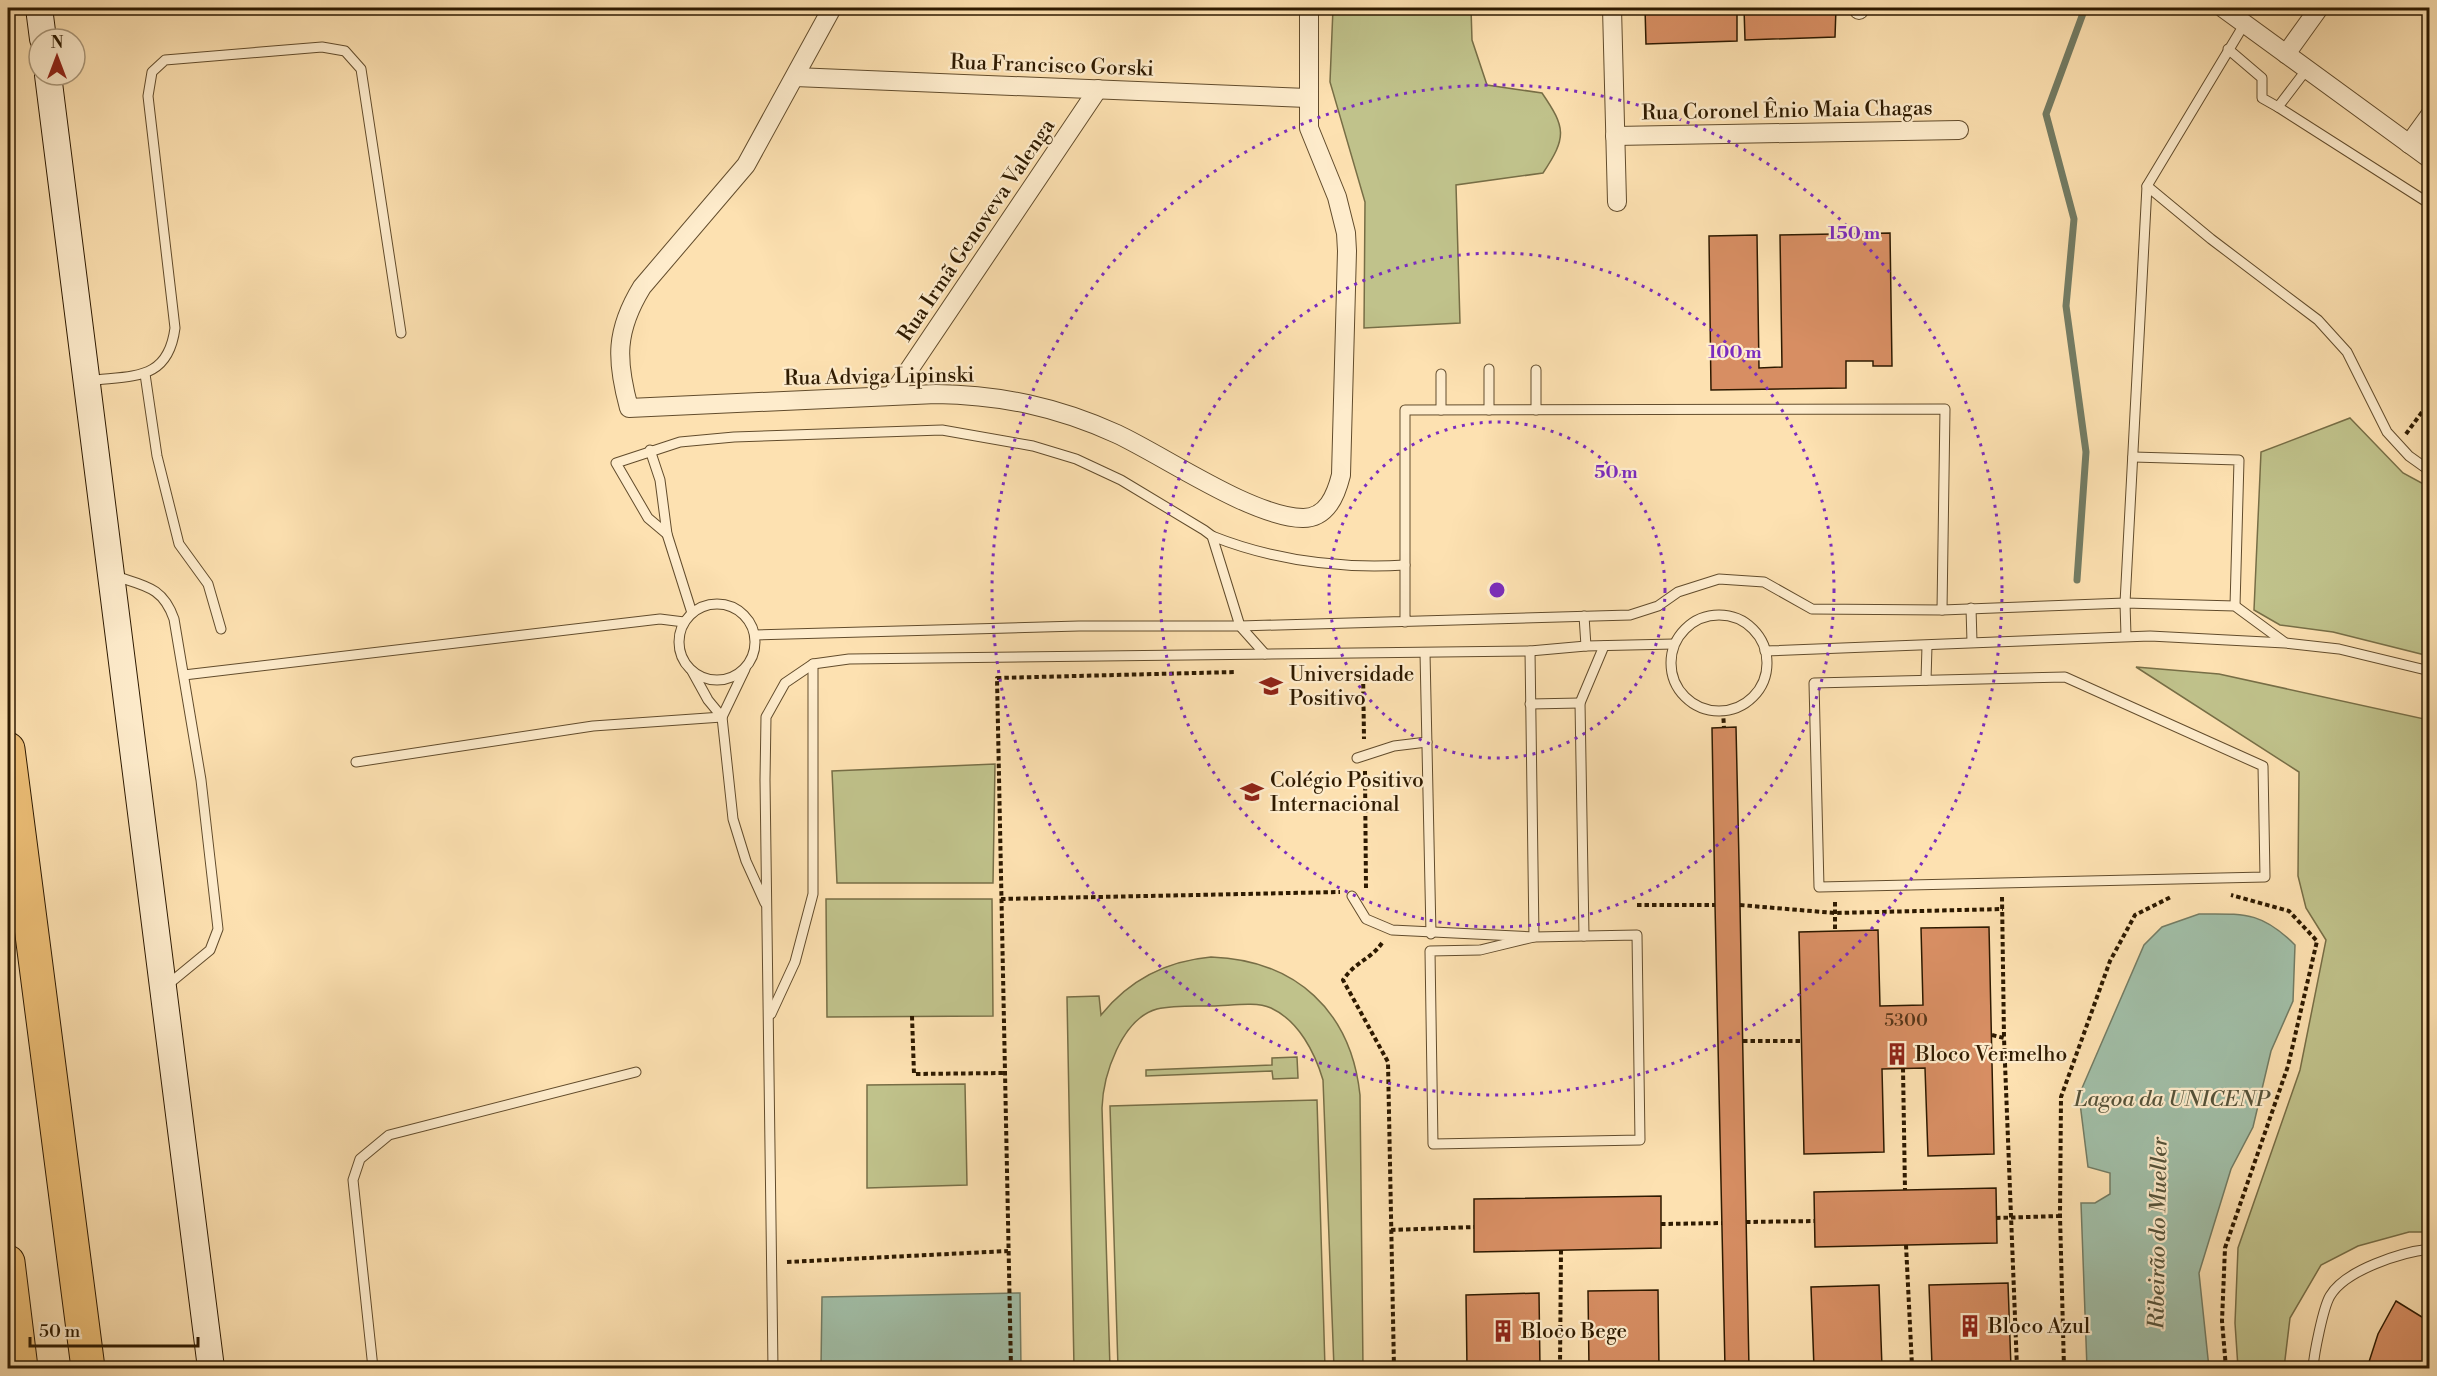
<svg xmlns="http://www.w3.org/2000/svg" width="2437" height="1376" font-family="'Libre Bodoni',serif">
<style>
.green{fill:#c0c28b;stroke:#776e46;stroke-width:1.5}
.water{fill:#a1bea7;stroke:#737c64;stroke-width:1.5}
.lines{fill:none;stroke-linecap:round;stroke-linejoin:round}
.stream{stroke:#737c64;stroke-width:7}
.building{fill:#d78e63;stroke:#2e1a00;stroke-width:1.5}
.lane-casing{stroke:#624c2c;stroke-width:11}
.street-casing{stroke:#624c2c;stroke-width:20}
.secondary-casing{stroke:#2e1a00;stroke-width:28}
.highway-casing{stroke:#2e1a00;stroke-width:35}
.path{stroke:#2e1a00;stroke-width:4;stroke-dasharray:4.5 3;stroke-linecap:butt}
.lane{stroke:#feeccc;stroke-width:9}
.street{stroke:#feeccc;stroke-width:18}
.secondary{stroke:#feeccc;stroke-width:26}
.highway{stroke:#eec078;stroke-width:33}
.ring{fill:none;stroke:#7b2cbf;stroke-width:3;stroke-dasharray:3 6}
.labels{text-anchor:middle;stroke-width:4.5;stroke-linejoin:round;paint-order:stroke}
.number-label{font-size:18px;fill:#583719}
.street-label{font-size:21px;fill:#2e1a00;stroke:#feeccc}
.poi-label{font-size:21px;fill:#2e1a00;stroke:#feeccc;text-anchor:start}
.water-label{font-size:22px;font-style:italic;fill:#56533a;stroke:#feeccc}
.centre{fill:#7b2cbf;stroke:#feeccc;stroke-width:3}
.ring-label{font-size:18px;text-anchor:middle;font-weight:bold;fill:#7b2cbf;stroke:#feeccc;stroke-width:4.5;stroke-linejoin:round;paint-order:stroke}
</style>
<rect width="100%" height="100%" fill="#fde1b1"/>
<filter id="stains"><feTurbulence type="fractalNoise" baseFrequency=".00333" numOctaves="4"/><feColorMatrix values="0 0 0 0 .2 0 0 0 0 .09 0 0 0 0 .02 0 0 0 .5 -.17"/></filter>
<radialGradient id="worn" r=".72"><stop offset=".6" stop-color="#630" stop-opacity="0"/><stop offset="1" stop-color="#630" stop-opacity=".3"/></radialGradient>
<g class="green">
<path d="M1333 8H1471L1472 40 1487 85 1542 93C1566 128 1567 137 1543 173L1456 185 1460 323 1364 328 1365 202 1330 82Z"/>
<polygon points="2350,418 2403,473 2429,487 2429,656 2333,632 2280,625 2254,610 2261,452"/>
<polygon points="2136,667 2219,674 2429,720 2429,1232 2409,1232 2358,1246 2321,1265 2290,1318 2284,1368 2238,1368 2235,1323 2238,1248 2300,1070 2326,940 2306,908 2298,876 2299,772"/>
<polygon points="995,764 993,883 837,883 832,771"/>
<polygon points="826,899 992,899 993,1016 827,1017"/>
<path d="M1211 957C1296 960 1351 1011 1360 1095L1363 1368H1334L1323 1080C1315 1053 1299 1021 1271 1008 1255 1001 1229 1006 1212 1006 1194 1006 1174 1005 1157 1009 1121 1019 1103 1076 1102 1108L1110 1368H1074L1067 997 1099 996 1101 1015C1130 979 1166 961 1211 957Z"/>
<polygon points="1297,1057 1298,1078 1273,1079 1272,1071 1146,1076 1146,1070 1272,1065 1272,1058"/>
<polygon points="965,1084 967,1185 867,1188 867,1085"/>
<polygon points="1317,1100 1325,1368 1118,1368 1110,1106"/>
</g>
<g class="water">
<path d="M2199 914C2244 914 2261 911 2295 945L2293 1001 2271 1051 2253 1127 2231 1169 2199 1273 2209 1368H2087L2081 1203H2095L2110 1194V1173L2088 1167 2079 1095 2144 945 2162 927Z"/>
<polygon points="1020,1293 1021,1368 821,1368 822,1297"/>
</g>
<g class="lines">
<polyline class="stream" points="2077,580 2086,452 2066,306 2074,219 2046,114 2085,8"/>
</g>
<g class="building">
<polygon points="1645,8 1737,8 1737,41 1646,44"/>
<polygon points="1744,8 1836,8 1835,37 1745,40"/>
<polygon points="1890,233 1892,366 1873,366 1873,361 1846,361 1846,388 1711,390 1709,236 1757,235 1759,368 1782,367 1780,235"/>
<polygon points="1736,727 1740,905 1749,1368 1725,1368 1715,905 1712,728"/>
<polygon points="1989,927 1994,1154 1928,1156 1925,1068 1882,1069 1884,1152 1804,1154 1799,932 1878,930 1880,1006 1923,1005 1921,928"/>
<polygon points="1996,1188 1997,1243 1815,1247 1814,1192"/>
<polygon points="1661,1196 1661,1248 1474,1252 1474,1199"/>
<polygon points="2008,1283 2011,1368 1814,1368 1811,1287 1879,1285 1882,1367 1932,1366 1929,1285"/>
<polygon points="1658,1290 1659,1368 1467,1368 1466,1295 1539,1293 1540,1368 1589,1367 1588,1291"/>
<polygon points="2396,1301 2430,1322 2430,1368 2367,1368 2378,1334"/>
</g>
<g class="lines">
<g class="lane-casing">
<g id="lane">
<polyline points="2245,23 2147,186 2211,239 2318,320 2347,352 2387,432 2409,456 2430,471"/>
<polyline points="2228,49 2262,78 2262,98 2278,107"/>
<polyline points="2307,69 2278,107 2430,204"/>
<polyline points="1489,369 1489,410"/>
<polyline points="1536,370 1536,410"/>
<polyline points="145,374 157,456 179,544 208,584 221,629"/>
<polyline points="1441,374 1441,410"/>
<path d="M88 381C132 375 168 382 175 328L148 96 152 72 165 60 322 47 345 51 361 69 401 333"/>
<polyline points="650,450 660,480 667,534 692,613"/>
<polyline points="2133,457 2239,460 2235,606"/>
<polyline points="667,534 648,518 616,463 680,442 734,437 942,430 1033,446 1076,459 1121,480 1204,530 1212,536 1240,626 1630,615 1658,606 1678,592 1719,579 1764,582 1812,609 1942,610 1945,409 1405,410 1405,622"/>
<path d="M1212 536C1275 561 1337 569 1405 565"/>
<path d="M115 576C145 586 163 587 174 619L201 780 218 929 210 950 165 987"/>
<circle cx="717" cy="642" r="38"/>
<polyline points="1971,608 1972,642"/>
<polyline points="1942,610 2125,603 2235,606 2284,642"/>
<circle cx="1719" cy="663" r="48"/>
<polyline points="1584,616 1586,646"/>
<polyline points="755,635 1079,626 1240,626 1265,654"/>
<polyline points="2126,636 2125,603 2147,186"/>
<polyline points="1530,651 1534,937"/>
<polyline points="1765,651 2150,636 2285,643 2339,649 2430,671"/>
<polyline points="1425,653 1431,934"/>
<polyline points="745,669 722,717 733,819 746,861 765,903"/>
<polyline points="692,671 708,700 722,717"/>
<polyline points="184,675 660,619 684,622"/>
<polygon points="2065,677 2263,766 2265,877 1819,887 1814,683"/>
<polyline points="1926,680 1927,646"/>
<polyline points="1530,704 1580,703"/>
<polyline points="1357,758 1394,746 1427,742"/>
<polyline points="356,762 593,726 722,717"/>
<polyline points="1352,896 1366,919 1392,930 1534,937 1637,935 1640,1140 1433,1144 1430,951 1480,950 1534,937"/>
<polyline points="1584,936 1580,703 1604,646"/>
<polyline points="771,1014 795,962 813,894 813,664"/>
<polyline points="373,1368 353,1180 360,1159 389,1135 636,1072"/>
<polyline points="773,1368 765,780 766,717 785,683 813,664 849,659 1530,651 1586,646 1674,644"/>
<path d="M2313 1368C2314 1354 2323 1308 2330 1296 2345 1270 2402 1252 2430 1249"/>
</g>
</g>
<g class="street-casing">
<g id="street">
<path d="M832 8 746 165 642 287C615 331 616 360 629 408L936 394C1001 395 1058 407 1117 434 1166 457 1252 517 1303 518 1327 518 1336 495 1341 475L1347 251 1346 233 1337 197 1309 128V8"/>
<polyline points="1612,8 1617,202"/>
<polyline points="1859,8 1859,10"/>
<polyline points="2223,8 2430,159"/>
<polyline points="2428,8 2430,8"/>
<polyline points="2286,54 2319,8"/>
<polyline points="795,77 1307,98"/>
<polyline points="1615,136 1959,130"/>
<polyline points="2409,144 2430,115"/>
<polyline points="892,395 1098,89"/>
</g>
</g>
<g class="secondary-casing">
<g id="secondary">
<polyline points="39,8 43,39"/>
<polyline points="48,75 211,1368"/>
</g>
</g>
<g class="highway-casing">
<g id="highway">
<polyline points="8,749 88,1368"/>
<polyline points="8,1262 21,1368"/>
</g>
</g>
<g class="path">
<polyline points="2406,434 2430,401"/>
<polyline points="1363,669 1364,739"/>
<polyline points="1723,711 1724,728"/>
<polyline points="1365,771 1366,889"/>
<polyline points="2002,897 2004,1038"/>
<polyline points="1001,899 1340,892"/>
<polyline points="1835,902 1835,931"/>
<polyline points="1637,905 1715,905"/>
<polyline points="1740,905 1835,913 2003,909"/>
<path d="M1382 943C1370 960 1356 961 1343 980L1388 1062 1394 1368"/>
<polyline points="912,1016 914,1074 1005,1073"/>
<polyline points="1992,1035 2004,1038 2017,1368"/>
<polyline points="1743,1041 1802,1041"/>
<polyline points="1903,1068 1905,1190"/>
<polyline points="1996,1218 2060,1216"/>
<polyline points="1746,1222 1815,1221"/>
<polyline points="1661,1224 1722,1223"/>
<polyline points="1391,1230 1474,1227"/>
<polyline points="1906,1245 1912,1366"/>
<polyline points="787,1262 1008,1251"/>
<polyline points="1560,1367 1561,1250"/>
<polyline points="1011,1368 997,678 1235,672"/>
<polyline points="2064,1368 2060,1216 2061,1097 2110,961 2135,915 2171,897"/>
<polyline points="2226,1368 2222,1321 2225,1248 2288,1066 2317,941 2289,911 2231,895"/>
</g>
<use href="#lane" class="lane"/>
<use href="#street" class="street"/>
<use href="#secondary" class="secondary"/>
<use href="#highway" class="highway"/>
</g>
<g class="ring">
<circle cx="1497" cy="590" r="168"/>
<circle cx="1497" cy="590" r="337"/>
<circle cx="1497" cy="590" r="505"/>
</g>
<defs>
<g id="university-bare" transform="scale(1.8)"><path d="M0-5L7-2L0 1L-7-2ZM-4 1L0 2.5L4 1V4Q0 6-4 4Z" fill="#8f2418" stroke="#feeccc" stroke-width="2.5" paint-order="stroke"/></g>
<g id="school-bare" transform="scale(1.8)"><path d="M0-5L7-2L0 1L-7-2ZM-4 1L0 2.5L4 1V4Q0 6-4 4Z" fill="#8f2418" stroke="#feeccc" stroke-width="2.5" paint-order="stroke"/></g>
<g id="building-bare" transform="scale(1.8)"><path d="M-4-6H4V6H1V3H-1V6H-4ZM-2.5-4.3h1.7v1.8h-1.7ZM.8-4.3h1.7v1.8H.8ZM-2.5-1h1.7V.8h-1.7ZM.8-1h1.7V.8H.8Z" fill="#8f2418" stroke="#feeccc" stroke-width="2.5" paint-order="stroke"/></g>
</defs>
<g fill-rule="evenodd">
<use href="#university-bare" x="1271" y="686"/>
<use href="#school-bare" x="1252" y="792"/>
<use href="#building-bare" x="1897" y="1054"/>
<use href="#building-bare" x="1970" y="1326"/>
<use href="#building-bare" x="1503" y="1331"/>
</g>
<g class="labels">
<g class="number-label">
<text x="1906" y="1026">5300</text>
</g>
<g class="street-label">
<text transform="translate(1052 65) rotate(2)" y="7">Rua Francisco Gorski</text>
<text transform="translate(1787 110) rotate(-1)" y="7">Rua Coronel Ênio Maia Chagas</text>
<text transform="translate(976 230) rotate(-56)" y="7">Rua Irmã Genoveva Valenga</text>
<text transform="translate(879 376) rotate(-1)" y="7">Rua Adviga Lipinski</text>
</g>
<g class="poi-label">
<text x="1289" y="681">Universidade<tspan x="1289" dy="24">Positivo</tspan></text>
<text x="1270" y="787">Colégio Positivo<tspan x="1270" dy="24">Internacional</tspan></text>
<text x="1915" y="1061">Bloco Vermelho</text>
<text x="1988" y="1333">Bloco Azul</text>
<text x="1521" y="1338">Bloco Bege</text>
</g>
<g class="water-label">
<text x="2172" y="1106">Lagoa da UNICENP</text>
<text transform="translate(2157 1233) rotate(-89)" y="8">Ribeirão do Mueller</text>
</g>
</g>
<circle cx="1497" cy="590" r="9" class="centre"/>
<g class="ring-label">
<text x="1854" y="239">150 m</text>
<text x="1735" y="358">100 m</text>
<text x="1616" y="478">50 m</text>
</g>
<rect width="2437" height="1376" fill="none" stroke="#fde1b1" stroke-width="30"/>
<rect x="9" y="9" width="2419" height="1358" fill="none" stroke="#2e1a00" stroke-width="3"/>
<rect x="15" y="15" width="2407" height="1346" fill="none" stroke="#2e1a00" stroke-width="1.5"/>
<g transform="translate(57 57)"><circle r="28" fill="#feeccc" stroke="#ab987a" stroke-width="1.5"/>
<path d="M0-4.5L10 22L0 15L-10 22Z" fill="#8f2418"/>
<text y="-9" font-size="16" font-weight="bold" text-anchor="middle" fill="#2e1a00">N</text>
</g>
<path d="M30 1337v9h168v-9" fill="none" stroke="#2e1a00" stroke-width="3"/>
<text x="39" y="1337" font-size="18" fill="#2e1a00" stroke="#feeccc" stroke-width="4.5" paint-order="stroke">50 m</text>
<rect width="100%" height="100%" filter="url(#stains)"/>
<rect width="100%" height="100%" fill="url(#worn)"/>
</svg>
